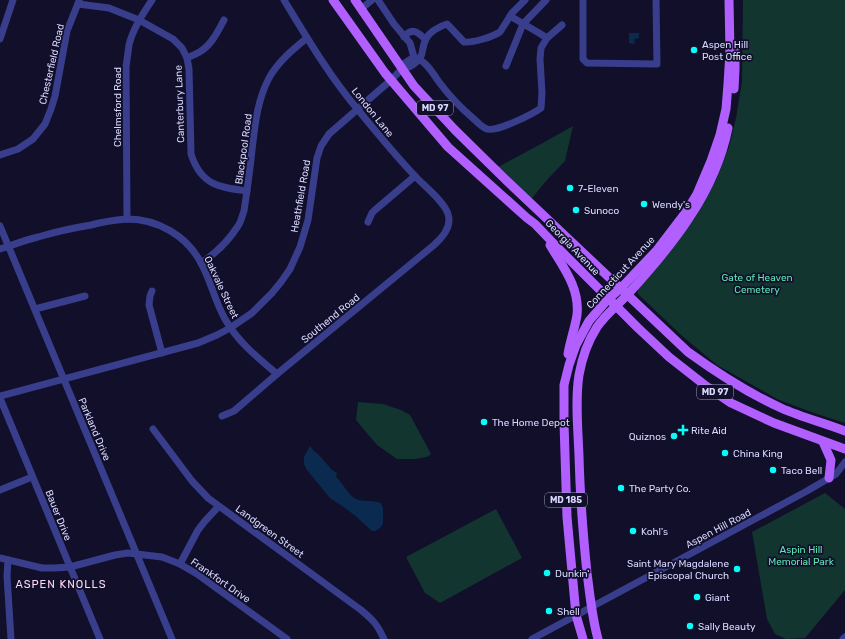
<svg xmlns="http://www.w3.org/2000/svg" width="845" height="639" font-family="Rubik,sans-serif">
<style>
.green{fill:#12352f}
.water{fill:#0a2b4f}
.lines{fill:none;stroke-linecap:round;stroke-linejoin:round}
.minor{stroke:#383e8c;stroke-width:7}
.major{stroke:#b15fff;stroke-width:9}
.poi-dot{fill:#04fffb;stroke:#110f2a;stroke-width:1.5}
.labels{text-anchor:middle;stroke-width:3.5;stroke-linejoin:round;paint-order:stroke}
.shield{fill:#110f2a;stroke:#9c9cbf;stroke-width:1}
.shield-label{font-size:9px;font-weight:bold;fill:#d8d8ff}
.poi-label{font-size:10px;fill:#d8d8ff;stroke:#110f2a;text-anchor:start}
.street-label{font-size:10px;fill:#d8d8ff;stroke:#110f2a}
.park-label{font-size:10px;fill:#5de6b4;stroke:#110f2a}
.neighbourhood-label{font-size:11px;letter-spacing:1px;fill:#ffdaf6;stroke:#110f2a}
</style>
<rect width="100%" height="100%" fill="#110f2a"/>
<g class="green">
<polygon points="743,0 845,0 845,423 814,413 779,400 717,365 681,335 638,294 638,288 672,248 695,218 717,178 729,147 736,118 742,82"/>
<polygon points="573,126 565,161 546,181 529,202 494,169 541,144"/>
<polygon points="358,402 383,404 401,410 410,415 431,454 427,457 415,459 397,459 377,445 356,420"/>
<polygon points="825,493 845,509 845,590 805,638 786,639 775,634 767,619 752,532"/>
<polygon points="496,509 522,558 440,603 425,593 406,557"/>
</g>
<g class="water">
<polygon points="629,33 639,33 639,38 634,39 635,44 629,43"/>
<path d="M310 446 314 451 319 455 332 470 337 473 336 477C343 483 348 495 356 499 364 502 373 500 381 503L383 508V524L380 528 375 531H372L362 522 357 517 345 508 330 498 307 470 304 464V457Z"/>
</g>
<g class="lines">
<g class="minor">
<polyline points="378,0 394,24 410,43 414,57"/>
<polyline points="583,0 583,59 587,63 657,64 656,0"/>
<path d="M78 4 109 8 139 20 173 39 182 48 187 58 189 69 191 154C201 185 218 187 247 191"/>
<polyline points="361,9 372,0"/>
<polyline points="510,16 539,33 547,38"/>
<path d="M404 37C412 27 418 32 425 39"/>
<polyline points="0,39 13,0"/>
<path d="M414 57C426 61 432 72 439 82 450 97 462 109 475 120 479 124 483 128 487 129 497 132 533 114 541 108L542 93 540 59 541 48 547 38 562 25"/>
<path d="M187 58C191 56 197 54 201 51 212 44 218 31 224 20"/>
<polyline points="506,66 523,24 546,0"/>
<path d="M402 69C407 68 409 68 414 64 426 55 420 50 426 39 429 32 440 26 447 24L449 26 464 42C473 43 492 37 500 32L512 13 525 0"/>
<polyline points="0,155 18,149 33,139 45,124 51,109 55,96 67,31 79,1"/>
<path d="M127 219 126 67C127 60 128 52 129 45 133 28 143 14 152 0"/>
<polyline points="368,222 372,213 375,210 415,176"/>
<polyline points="0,226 172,639"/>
<path d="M0 249C13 245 25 240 38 237 55 232 73 228 91 225 102 222 115 220 127 219 158 219 187 236 201 263 211 281 215 302 225 319 237 341 258 358 277 374"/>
<path d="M201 263C215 254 229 240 238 226 241 222 242 216 244 211 247 191 250 170 252 150 255 125 257 101 269 78 278 62 292 50 307 38"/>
<polyline points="152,291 150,296 149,305 162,353"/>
<polyline points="35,309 85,296"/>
<polyline points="0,396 198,343 217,335 230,328 252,313 272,293 281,282 290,269 300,247 308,220 317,158 321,146 329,134 391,80 402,69 405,63 414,57"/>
<polyline points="0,398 100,639"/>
<path d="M222 416 234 411 277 374 434 245C442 238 452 226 448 214 444 201 424 186 414 175 395 155 377 133 359 111 330 77 307 38 284 0"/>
<path d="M153 429 192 481 208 498 361 610C373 620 377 624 384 639"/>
<polyline points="0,490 32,477"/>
<polyline points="0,558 42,568 54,568 70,567 115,555 128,553 162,557 180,564 197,574 287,639"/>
<polyline points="8,560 7,576 11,639"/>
<polyline points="180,564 198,530 205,521 218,507"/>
<polyline points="532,639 807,491 836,474 845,462"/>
<polyline points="843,639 845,637"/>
</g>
<g class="major">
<polyline points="333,0 385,73 448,147 527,218 535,224 556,246 638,328 669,357 706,386 731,403 774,423 845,449"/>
<path d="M355 0 414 86 455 130 507 181 688 352C717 373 748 393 781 408 801 417 824 423 845 431"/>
<polyline points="734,89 735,69 735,46"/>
<path d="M550 245C563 267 580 288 577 315 575 328 570 341 568 354"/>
<polyline points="823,442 831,460 829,478"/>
<polyline points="583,639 576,615 567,517 564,423 564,385 569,365 576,345 589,321 608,299 621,288 657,250 686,212 697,194 711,161 720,135 726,109 728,84 730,52 729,0"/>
<path d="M598 639C592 618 590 595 587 573 583 534 580 495 579 456 578 430 575 400 579 375 582 358 588 341 597 327 606 314 618 305 628 294 672 246 715 193 728 128"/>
</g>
</g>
<g class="poi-dot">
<circle cx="694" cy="50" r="4"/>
<circle cx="570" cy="188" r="4"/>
<circle cx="644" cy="204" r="4"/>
<circle cx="576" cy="210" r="4"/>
<circle cx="484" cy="422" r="4"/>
<path d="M681 424h4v4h4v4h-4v4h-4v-4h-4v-4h4z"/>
<circle cx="674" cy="436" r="4"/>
<circle cx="725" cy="453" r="4"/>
<circle cx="773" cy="470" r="4"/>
<circle cx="621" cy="488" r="4"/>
<circle cx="633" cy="531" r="4"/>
<circle cx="737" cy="569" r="4"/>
<circle cx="547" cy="573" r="4"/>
<circle cx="697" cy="597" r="4"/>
<circle cx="549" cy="611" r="4"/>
<circle cx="690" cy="626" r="4"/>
</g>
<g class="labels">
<g class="shield">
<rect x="417" y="101" width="36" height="14" rx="3"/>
<rect x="697" y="385" width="36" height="14" rx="3"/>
<rect x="545" y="493" width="42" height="14" rx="3"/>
</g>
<g class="shield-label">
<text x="435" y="111">MD 97</text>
<text x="715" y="395">MD 97</text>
<text x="566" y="503">MD 185</text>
</g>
<g class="poi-label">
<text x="702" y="48">Aspen Hill<tspan x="702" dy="12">Post Office</tspan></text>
<text x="578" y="192">7-Eleven</text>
<text x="652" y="208">Wendy's</text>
<text x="584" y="214">Sunoco</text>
<text x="492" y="426">The Home Depot</text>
<text x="691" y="434">Rite Aid</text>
<text x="666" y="440" text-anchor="end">Quiznos</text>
<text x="733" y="457">China King</text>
<text x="781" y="474">Taco Bell</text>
<text x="629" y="492">The Party Co.</text>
<text x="641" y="535">Kohl's</text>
<text x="729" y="567" text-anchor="end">Saint Mary Magdalene<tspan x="729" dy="12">Episcopal Church</tspan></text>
<text x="555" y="577">Dunkin'</text>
<text x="705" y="601">Giant</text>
<text x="557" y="615">Shell</text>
<text x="698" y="630">Sally Beauty</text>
</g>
<g class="street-label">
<text transform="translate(51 64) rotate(-77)" y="4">Chesterfield Road</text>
<text transform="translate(179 104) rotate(-92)" y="4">Canterbury Lane</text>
<text transform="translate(117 107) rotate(-90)" y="4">Chelmsford Road</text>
<text transform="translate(373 112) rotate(51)" y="4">London Lane</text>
<text transform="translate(243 149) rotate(-82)" y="4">Blackpool Road</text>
<text transform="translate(300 196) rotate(-80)" y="4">Heathfield Road</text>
<text transform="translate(573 247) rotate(46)" y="4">Georgia Avenue</text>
<text transform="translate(620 272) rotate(-47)" y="4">Connecticut Avenue</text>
<text transform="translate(222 287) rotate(65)" y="4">Oakvale Street</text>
<text transform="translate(330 318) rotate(-39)" y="4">Southend Road</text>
<text transform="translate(95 429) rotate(67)" y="4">Parkland Drive</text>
<text transform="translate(59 515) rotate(68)" y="4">Bauer Drive</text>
<text transform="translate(718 528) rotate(-28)" y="4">Aspen Hill Road</text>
<text transform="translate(270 531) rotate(36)" y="4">Landgreen Street</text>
<text transform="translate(221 580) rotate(35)" y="4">Frankfort Drive</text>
</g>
<g class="park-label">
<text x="757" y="281">Gate of Heaven<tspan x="757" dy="12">Cemetery</tspan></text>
<text x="801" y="553">Aspin Hill<tspan x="801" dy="12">Memorial Park</tspan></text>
</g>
<g class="neighbourhood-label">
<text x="61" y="588">ASPEN KNOLLS</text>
</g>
</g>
</svg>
